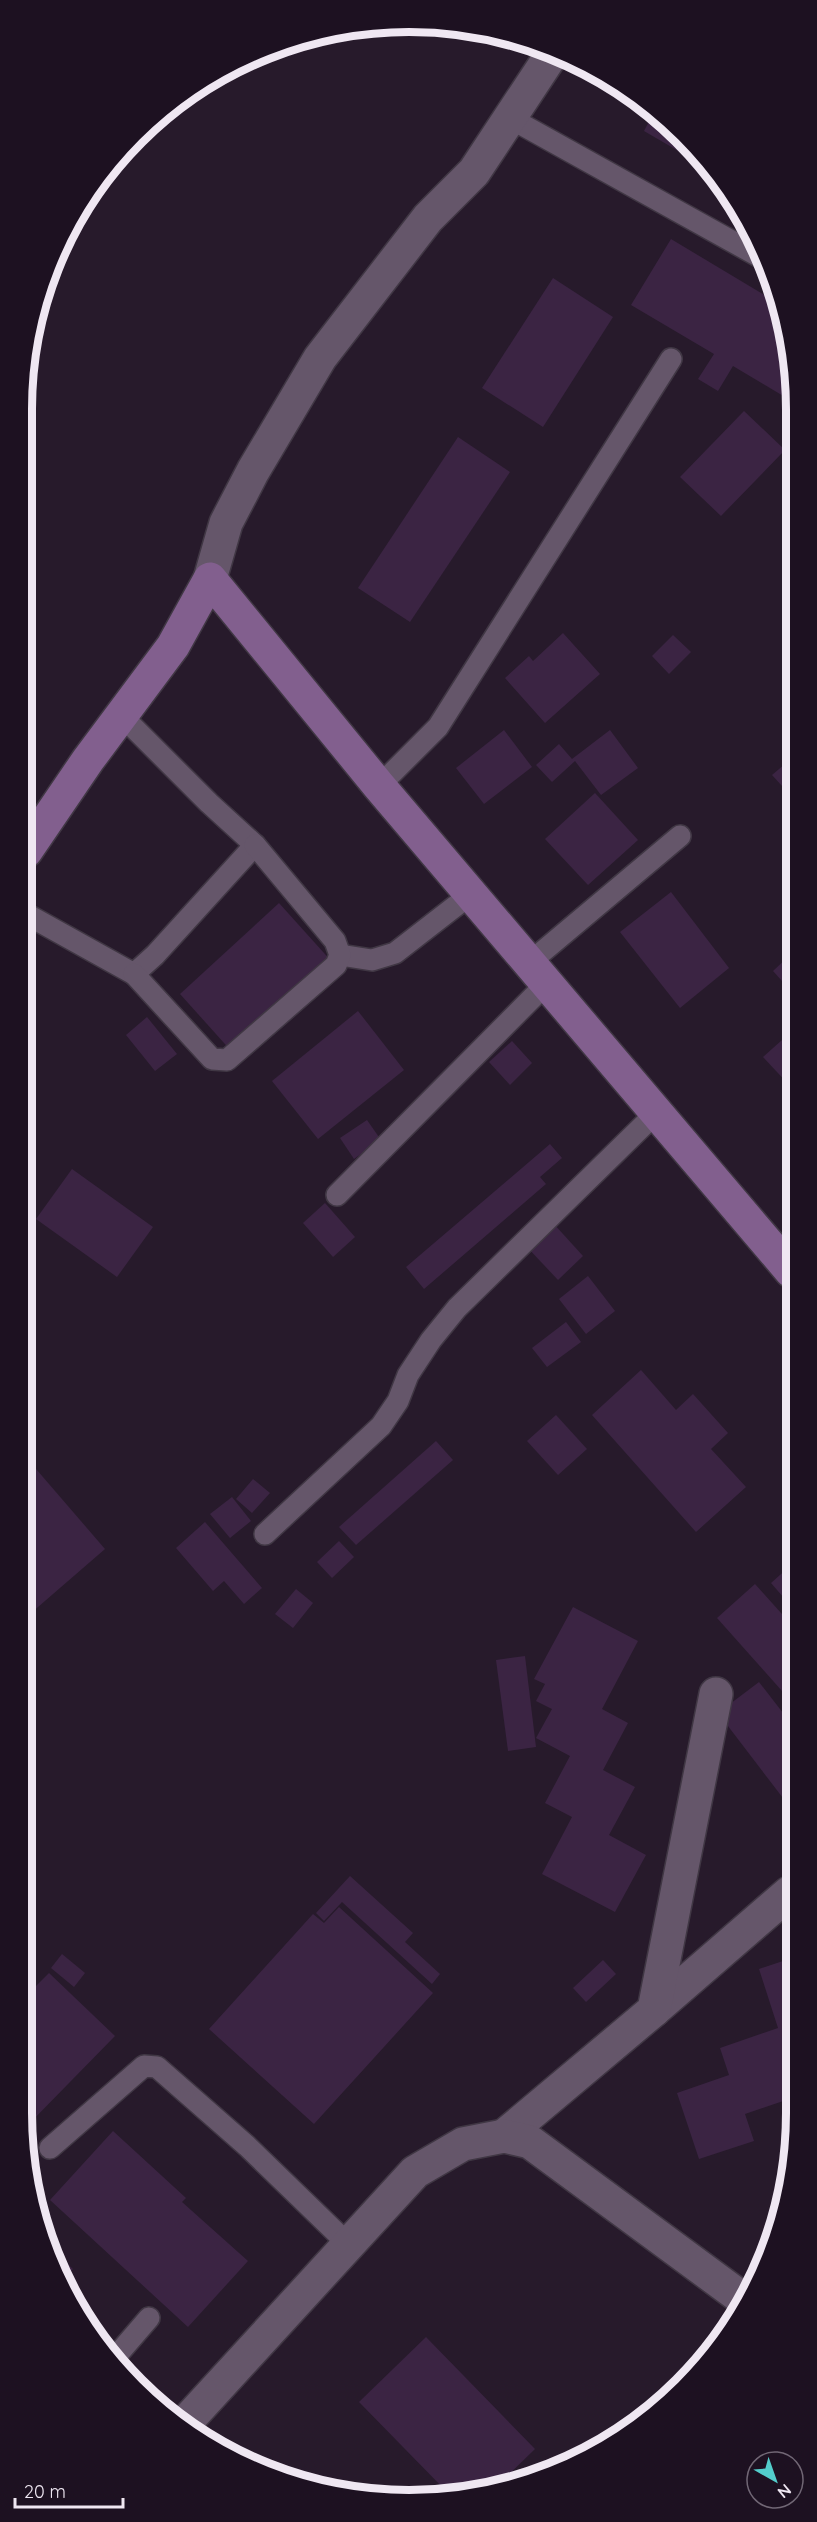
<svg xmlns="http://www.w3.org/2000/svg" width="817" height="2522" font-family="Quicksand,sans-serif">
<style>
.building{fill:#3b2443}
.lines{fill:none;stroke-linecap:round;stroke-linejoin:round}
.lane-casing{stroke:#403744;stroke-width:24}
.street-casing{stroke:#403744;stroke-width:36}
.secondary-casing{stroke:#403744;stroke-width:36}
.lane{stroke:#65566a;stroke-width:21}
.street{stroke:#65566a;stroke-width:33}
.secondary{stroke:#825f8e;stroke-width:33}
.rim{fill:none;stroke:#efe7f2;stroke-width:8}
</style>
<rect width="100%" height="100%" fill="#271a2b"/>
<g class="building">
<polygon points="653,114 700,153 711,170 644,131"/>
<polygon points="671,239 776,302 793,358 793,395 790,400 733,366 718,391 698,379 714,354 631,305"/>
<polygon points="553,278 613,317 543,427 482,388"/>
<polygon points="744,411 785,450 721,516 680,477"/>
<polygon points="458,437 510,472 410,622 358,588"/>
<polygon points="563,633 600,674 545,723 505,678 529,656 533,661"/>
<polygon points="673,635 691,652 669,674 652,656"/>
<polygon points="504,730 532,767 484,804 456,768"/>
<polygon points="610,730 638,768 601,795 575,761 552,782 536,765 559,744 572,759"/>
<polygon points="792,758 792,797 772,775"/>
<polygon points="595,793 638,840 588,885 545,839"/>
<polygon points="671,892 729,968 680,1008 620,932"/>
<polygon points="279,903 333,963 233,1053 180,994"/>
<polygon points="791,954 791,991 773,971"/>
<polygon points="358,1011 404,1070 318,1139 272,1081"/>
<polygon points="147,1017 177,1054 155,1071 126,1035"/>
<polygon points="791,1032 791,1087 763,1057"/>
<polygon points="512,1041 532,1063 510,1085 489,1062"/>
<polygon points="367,1120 381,1140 354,1159 340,1138"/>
<polygon points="550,1144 562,1158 540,1177 546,1184 424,1289 406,1267"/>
<polygon points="72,1169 153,1227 117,1277 36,1219"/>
<polygon points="325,1203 355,1237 333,1257 303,1223"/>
<polygon points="553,1223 583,1256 558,1280 527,1247"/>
<polygon points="588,1276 615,1311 586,1334 559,1299"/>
<polygon points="566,1322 581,1342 547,1367 532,1348"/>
<polygon points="641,1370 676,1410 693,1394 728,1433 711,1449 746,1487 696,1532 592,1415"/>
<polygon points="556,1415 587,1449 558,1475 527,1441"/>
<polygon points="436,1441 453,1460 356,1545 339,1527"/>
<polygon points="24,1455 105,1549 23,1620"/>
<polygon points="253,1479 270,1493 252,1513 236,1499"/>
<polygon points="232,1497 251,1521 230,1538 210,1514"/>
<polygon points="205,1522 262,1588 244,1604 224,1581 213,1591 176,1548"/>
<polygon points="339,1541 354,1557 332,1578 317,1562"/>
<polygon points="790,1566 790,1605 771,1583"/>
<polygon points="755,1584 790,1623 790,1700 717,1618"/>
<polygon points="296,1589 313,1603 293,1628 275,1614"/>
<polygon points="573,1607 638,1641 602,1709 628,1723 603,1770 635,1787 609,1835 646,1855 615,1912 542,1874 572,1817 545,1803 570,1756 536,1738 552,1709 536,1701 545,1684 534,1679"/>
<polygon points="525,1656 536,1747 508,1751 496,1660"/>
<polygon points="759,1682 790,1722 789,1806 718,1713"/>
<polygon points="350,1876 413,1933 405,1942 440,1974 432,1984 342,1902 324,1921 316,1913"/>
<polygon points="339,1907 433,1993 314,2124 209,2029 313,1914 324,1923"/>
<polygon points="62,1954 85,1973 74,1987 51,1968"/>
<polygon points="789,1959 789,2068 782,2070 789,2091 789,2099 745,2114 754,2141 699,2159 677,2093 729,2075 720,2048 778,2028 759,1969"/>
<polygon points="603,1960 616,1974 586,2002 573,1988"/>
<polygon points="49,1973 115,2036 24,2129 21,2113 21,2001"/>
<polygon points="113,2131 186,2198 182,2202 248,2261 188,2327 50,2200"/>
<polygon points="47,2245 73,2269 62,2280 50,2261"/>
<polygon points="426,2337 535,2449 494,2489 447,2492 359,2402"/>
</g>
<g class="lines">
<g class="lane-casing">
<g id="lane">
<polyline points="510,118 762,258"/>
<polyline points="379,786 438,727 671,359"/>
<polyline points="26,914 134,974 155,955 255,845 209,803 121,715"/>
<polyline points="340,955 372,960 395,953 471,894"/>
<polyline points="529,963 680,836"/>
<polyline points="134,974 212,1059 227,1060 336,965 340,955 335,941 255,845"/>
<polyline points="337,1195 547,983"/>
<polyline points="265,1534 381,1426 398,1401 408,1375 431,1340 457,1308 657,1112"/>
<polyline points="50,2148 144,2066 157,2067 247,2146 348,2244"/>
<polyline points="112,2361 149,2318"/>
</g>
</g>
<g class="street-casing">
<g id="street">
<polyline points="210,579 226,523 253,471 320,358 428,218 474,172 552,54"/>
<polyline points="654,2010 789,1893"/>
<polyline points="504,2136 654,2010 716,1694"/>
<polyline points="186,2422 415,2172 463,2144 504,2136 530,2142 743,2299"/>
</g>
</g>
<g class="secondary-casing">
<polyline id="secondary" points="26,851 88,760 173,646 210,579 379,786 791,1271"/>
</g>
<use href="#lane" class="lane"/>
<use href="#street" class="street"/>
<use href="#secondary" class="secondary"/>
</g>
<path d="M0 0H817V2522H0ZM409 32H409A377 377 0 0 1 786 409V2113A377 377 0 0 1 409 2490H409A377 377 0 0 1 32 2113V409A377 377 0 0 1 409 32Z" fill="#1d1121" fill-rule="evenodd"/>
<path class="rim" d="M409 32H409A377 377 0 0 1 786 409V2113A377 377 0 0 1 409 2490H409A377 377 0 0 1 32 2113V409A377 377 0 0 1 409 32Z"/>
<g transform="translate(775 2480) rotate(140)"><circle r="28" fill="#1d1121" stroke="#716775" stroke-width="1.5"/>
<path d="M0-4.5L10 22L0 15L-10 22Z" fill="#53cdcb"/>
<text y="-9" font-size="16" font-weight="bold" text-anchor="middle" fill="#efe7f2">N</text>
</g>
<path d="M15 2498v9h108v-9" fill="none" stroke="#efe7f2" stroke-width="3"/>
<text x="24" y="2498" font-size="18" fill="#efe7f2" stroke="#1d1121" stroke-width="4.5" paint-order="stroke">20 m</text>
</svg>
